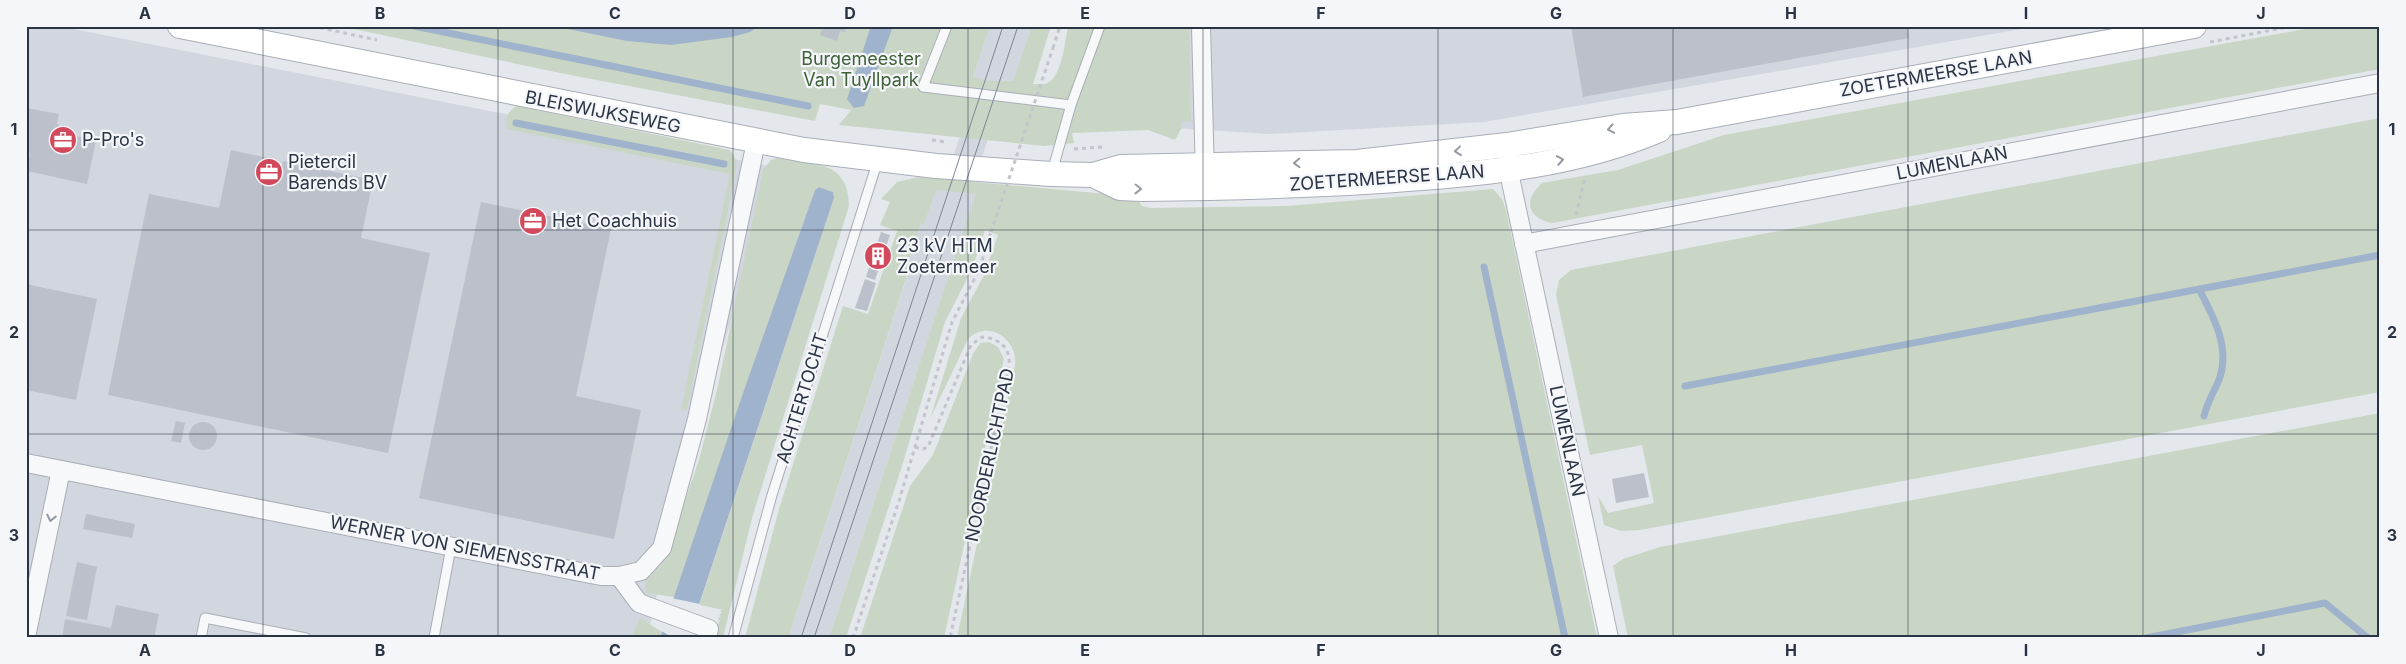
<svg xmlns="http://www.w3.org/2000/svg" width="2406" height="664" font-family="Inter,sans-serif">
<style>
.built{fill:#d2d6de}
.green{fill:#c9d6c5}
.water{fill:#9fb4cc}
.pier{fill:#e4e7ec}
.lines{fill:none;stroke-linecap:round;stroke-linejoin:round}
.stream{stroke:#9fb4cc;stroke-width:7}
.building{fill:#bbc0ca}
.lane-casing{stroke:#a9aeb7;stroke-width:11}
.street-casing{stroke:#a9aeb7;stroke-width:20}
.secondary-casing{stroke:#a9aeb7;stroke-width:26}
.path{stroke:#c2c5cb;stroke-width:3;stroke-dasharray:4 4;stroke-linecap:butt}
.lane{stroke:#f7f8fa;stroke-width:9}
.street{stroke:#f7f8fa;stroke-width:18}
.secondary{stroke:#fff;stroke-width:24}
.tram{stroke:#7d8696;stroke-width:1}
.path-bridge{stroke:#c2c5cb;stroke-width:3;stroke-dasharray:4 4;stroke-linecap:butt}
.oneway{stroke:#959aa2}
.oneway2{stroke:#9196a0}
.grid{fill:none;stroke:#2b3445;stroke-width:1;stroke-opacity:0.55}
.labels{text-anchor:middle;stroke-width:4.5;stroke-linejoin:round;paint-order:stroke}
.park-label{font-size:18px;fill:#3f6138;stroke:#f4f6f9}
.street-label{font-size:18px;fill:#2b3445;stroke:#f4f6f9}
.poi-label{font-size:18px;fill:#2b3445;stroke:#f4f6f9;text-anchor:start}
.neatline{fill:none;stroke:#2b3445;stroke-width:2}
.grid-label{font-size:16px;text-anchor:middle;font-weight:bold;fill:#2b3445}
</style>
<rect width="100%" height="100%" fill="#e4e7ec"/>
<g class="built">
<polygon points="26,26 58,26 774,167 757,234 683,481 647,638 26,638"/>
<polygon points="990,26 1032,26 1013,81 1007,82 970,193 977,194 953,266 955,266 952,276 949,275 829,638 788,638 912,262 909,260 921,222 924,223 936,190 942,190 979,79 973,77"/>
<polygon points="1110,26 2039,26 1484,122 1269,134 1078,122"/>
</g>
<g class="green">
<path d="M340 26H990L973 77 990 81H1013L1032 26H1051L1033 84C1036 84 1041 84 1045 84 1062 80 1065 41 1068 26H1189L1191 122 1182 121 1181 129 1175 140 1148 130 1072 133 1074 143 1044 146 839 125 851 110 820 104 815 121 560 73Z"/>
<path d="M2321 26H2380V69L1552 223C1527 218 1523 200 1542 183L1618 170 1724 135Z"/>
<path d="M517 106 730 150C737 159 737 165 735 175L687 410H681L730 174 507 129C505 118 507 112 517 106Z"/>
<polygon points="2380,118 2380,392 1640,530 1621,531 1604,525 1598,496 1608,513 1654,503 1642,445 1590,455 1556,295 1559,280 1571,270"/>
<path d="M777 158C813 164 849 160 849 206L752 518 723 638H715L716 628H718L716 626 719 623 718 621H720L718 618 721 617 719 616 721 615 719 614 722 613 720 611 723 610 700 605V603L834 198 833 192 819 187 815 190 674 597 646 593 645 581 663 564 699 460 717 390 763 170 771 160Z"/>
<path d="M919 177 1107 194 1137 199 1142 206 1150 208 1286 206 1493 189 1502 199 1506 210 1597 638H957L1015 365C1018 339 988 319 968 339L930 419 961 318 984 275 998 235 985 230 972 269 945 322 902 466 846 638H829L949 275H952L955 267 952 266 976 194 936 190 924 224 921 223 909 260 912 261 788 638H745L779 509 843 306 868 314 897 231 880 225 890 202 881 199 897 182Z"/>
<polygon points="980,343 989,342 998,347 1004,359 944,638 860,638 910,486 933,455 973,354"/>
<polygon points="2380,413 2380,638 1628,638 1613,566 1623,559 1660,547"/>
<polygon points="640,618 662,632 660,638 631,638"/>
</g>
<g class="water">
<polygon points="553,26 760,26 750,32 732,37 671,45 627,41"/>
<polygon points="871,26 893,26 864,106 854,108 847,99"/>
<polygon points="819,187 833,192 834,198 688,638 660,638 743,393 815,190"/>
</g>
<polygon class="pier" points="671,598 700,604 689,638 673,638 660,630"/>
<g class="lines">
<g class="stream">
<polyline points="414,26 808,106"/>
<polyline points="516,123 724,164"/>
<polyline points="1484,267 1565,638"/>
<path d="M2199 289C2213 316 2230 346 2220 377 2215 391 2207 402 2204 416"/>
<polyline points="1685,386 2380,255"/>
<polyline points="2146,638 2325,603 2368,638"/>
</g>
</g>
<g class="building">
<polygon points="823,26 847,26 845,32 840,31 837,41 820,35"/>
<polygon points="1571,26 1907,26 1909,38 1583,97"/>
<polygon points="26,108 59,114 57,123 65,134 96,140 87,184 27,171 30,153 26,152"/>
<polygon points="231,150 268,158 267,164 271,165 272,161 278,163 278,166 282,167 283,161 373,180 361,238 430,253 388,453 108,395 149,194 219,208"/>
<polygon points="481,202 611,229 576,396 641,410 614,539 419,498"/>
<polygon points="881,232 890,235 875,280 866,277"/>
<polygon points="865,279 876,283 867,311 855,308"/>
<polygon points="26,284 97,299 76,400 26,390"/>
<polygon points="176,421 185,423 181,443 171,441"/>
<circle cx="203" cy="436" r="14"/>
<polygon points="1644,473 1649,497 1616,503 1612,479"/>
<polygon points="86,514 135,524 132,538 83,529"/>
<polygon points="77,562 97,567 87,620 66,616"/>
<polygon points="116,605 159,614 154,638 62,638 65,619 111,628"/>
</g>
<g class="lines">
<g class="lane-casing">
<g id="lane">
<polyline points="947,26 923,87 1071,105"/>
<polyline points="1052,172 1071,105 1100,26"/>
<polyline points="201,638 205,618 306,638"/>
<polyline points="434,638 451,547"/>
<polyline points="733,638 772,495 878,160"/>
</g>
</g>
<g class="street-casing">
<g id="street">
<polyline points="1201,26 1205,176"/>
<polyline points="1510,158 1511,182 1609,638"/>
<polyline points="1524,244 2380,83"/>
<polyline points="26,463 601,576 619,576 641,571 662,548 697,419 756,142"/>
<polyline points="619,576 639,603 709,629 707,638"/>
<polyline points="26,637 61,470"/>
</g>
</g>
<g class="secondary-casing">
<g id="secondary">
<polyline points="180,26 804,150 936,166 1051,174 1093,175 1121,167 1357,162 1507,145 1623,126 1677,122 2194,26"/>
<path d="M1093 175 1120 188 1141 189C1230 188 1319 186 1407 179 1493 173 1579 164 1659 130"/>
</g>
</g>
<g class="path">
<polyline points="312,26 377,40"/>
<polyline points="2210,42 2293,26"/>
<polyline points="1053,48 1060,26"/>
<polyline points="932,140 945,142"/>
<polyline points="1074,149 1102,147"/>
<polyline points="1576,215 1585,178"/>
<path d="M915 447 923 449 928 447 971 345 982 337C998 338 1011 347 1009 365L950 638"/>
<polyline points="853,638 899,501 952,322 979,270 991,232"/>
</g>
<use href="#lane" class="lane"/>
<use href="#street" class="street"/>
<use href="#secondary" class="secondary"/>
<g class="tram">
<polyline points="801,638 1003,26"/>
<polyline points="814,638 1018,26"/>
</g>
<polyline class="path-bridge" points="991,232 1053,48"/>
</g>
<defs><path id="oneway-chevron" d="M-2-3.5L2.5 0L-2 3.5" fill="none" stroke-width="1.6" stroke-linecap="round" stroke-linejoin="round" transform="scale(1.25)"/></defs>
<g class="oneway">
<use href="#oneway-chevron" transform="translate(1611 129) rotate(169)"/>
<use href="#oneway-chevron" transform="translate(1458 151) rotate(174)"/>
<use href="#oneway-chevron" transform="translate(1560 160) rotate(-10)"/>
<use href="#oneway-chevron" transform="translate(1297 163) rotate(178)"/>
<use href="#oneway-chevron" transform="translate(1138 189) rotate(1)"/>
</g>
<use class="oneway2" href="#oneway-chevron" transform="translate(51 518) rotate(102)"/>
<path class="grid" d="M263 26V638M498 26V638M733 26V638M968 26V638M1203 26V638M1438 26V638M1673 26V638M1908 26V638M2143 26V638M26 230H2380M26 434H2380"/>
<defs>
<g id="office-disc" transform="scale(1.4375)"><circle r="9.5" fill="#d1495b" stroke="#f4f6f9"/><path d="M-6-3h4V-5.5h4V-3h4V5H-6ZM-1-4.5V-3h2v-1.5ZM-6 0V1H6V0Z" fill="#fff"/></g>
<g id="building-disc" transform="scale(1.4375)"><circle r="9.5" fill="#d1495b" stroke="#f4f6f9"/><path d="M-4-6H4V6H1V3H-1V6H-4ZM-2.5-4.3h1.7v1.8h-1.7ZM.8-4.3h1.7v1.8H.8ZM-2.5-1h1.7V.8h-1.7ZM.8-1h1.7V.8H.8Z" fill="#fff"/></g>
</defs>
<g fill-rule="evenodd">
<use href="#office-disc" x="63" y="140"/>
<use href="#office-disc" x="269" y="172"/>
<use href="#office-disc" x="533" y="221"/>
<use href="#building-disc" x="878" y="256"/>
</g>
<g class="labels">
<g class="park-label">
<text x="861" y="65">Burgemeester<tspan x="861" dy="21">Van Tuyllpark</tspan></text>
</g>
<g class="street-label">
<text transform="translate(1936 74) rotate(-10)" y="6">ZOETERMEERSE LAAN</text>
<text transform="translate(603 112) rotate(11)" y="6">BLEISWIJKSEWEG</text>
<text transform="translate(1952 163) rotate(-11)" y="6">LUMENLAAN</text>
<text transform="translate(1387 178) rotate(-4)" y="6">ZOETERMEERSE LAAN</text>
<text transform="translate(802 398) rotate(-73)" y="6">ACHTERTOCHT</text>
<text transform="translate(1567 441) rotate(78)" y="6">LUMENLAAN</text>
<text transform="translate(990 455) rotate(-78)" y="6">NOORDERLICHTPAD</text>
<text transform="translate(465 548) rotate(11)" y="6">WERNER VON SIEMENSSTRAAT</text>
</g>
<g class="poi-label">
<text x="82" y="146">P-Pro's</text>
<text x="288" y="168">Pietercil<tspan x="288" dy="21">Barends BV</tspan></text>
<text x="552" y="227">Het Coachhuis</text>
<text x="897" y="252">23 kV HTM<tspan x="897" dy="21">Zoetermeer</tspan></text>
</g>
</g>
<rect width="2406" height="664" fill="none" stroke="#f4f6f9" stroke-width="55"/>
<rect x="28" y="28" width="2350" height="608" class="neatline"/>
<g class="grid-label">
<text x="145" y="19">A</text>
<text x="380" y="19">B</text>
<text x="615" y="19">C</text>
<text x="850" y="19">D</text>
<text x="1085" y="19">E</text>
<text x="1321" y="19">F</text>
<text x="1556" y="19">G</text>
<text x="1791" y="19">H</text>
<text x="2026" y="19">I</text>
<text x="2261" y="19">J</text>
<text x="14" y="135">1</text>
<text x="2392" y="135">1</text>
<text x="14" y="338">2</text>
<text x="2392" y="338">2</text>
<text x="14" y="541">3</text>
<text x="2392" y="541">3</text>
<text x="145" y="656">A</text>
<text x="380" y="656">B</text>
<text x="615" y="656">C</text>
<text x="850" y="656">D</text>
<text x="1085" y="656">E</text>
<text x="1321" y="656">F</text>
<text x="1556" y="656">G</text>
<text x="1791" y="656">H</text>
<text x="2026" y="656">I</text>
<text x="2261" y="656">J</text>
</g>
</svg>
